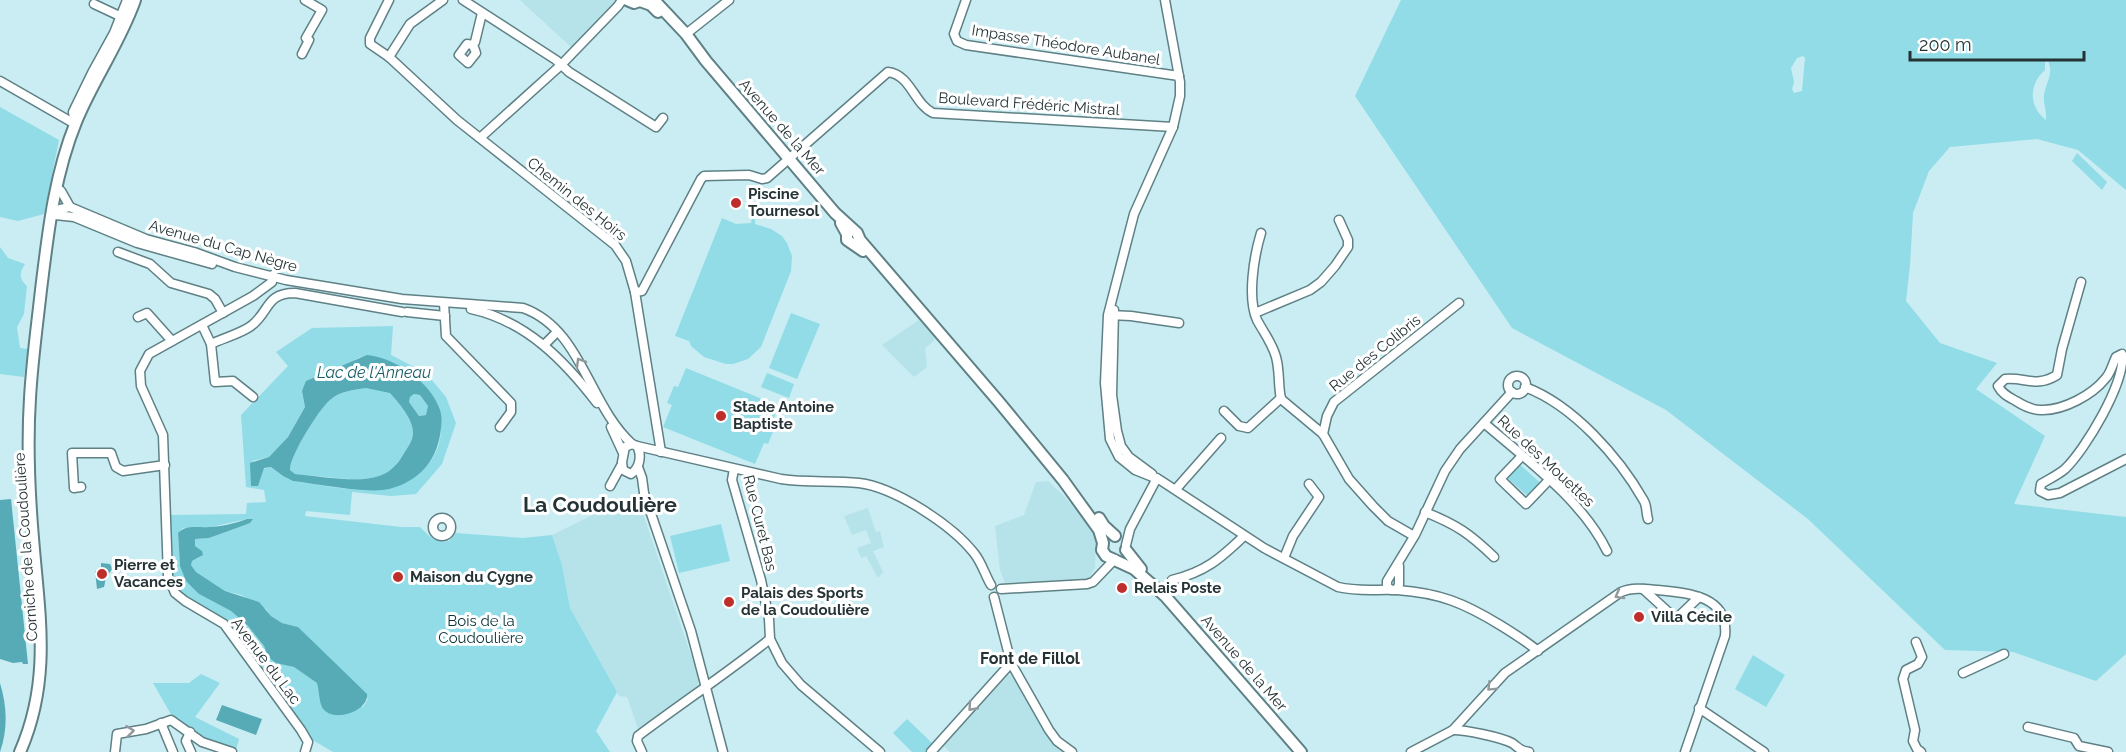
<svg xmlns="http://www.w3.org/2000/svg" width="2126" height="752" font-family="Raleway,sans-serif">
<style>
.built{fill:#b5e3e9}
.green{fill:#91dce7;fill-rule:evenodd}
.water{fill:#56abb6;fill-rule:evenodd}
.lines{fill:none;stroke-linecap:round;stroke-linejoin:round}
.minor-casing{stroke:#5f8085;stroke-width:11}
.major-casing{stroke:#5f8085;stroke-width:14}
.minor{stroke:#fff;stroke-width:8}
.major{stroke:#fff;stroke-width:10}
.oneway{stroke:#92999a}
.poi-dot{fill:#be2f2b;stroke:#fff;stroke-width:2}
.labels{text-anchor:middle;stroke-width:6;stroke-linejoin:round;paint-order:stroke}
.street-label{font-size:15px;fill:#253335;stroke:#fff}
.poi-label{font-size:15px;font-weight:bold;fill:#253335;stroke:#fff;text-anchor:start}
.park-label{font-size:15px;fill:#083338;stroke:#fff}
.water-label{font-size:16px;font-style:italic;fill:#185e67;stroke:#fff}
.neighbourhood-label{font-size:16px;font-weight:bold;fill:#253335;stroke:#fff}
.district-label{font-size:21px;font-weight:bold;fill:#253335;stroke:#fff}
</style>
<rect width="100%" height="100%" fill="#c9edf2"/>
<g class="built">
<polygon points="520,0 616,0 581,39 571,47"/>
<polygon points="919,320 935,337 934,341 925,348 927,367 914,377 882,345"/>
<polygon points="1048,481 1064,496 1092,529 1096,538 1095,568 1089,578 1076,582 1061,582 1057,580 1005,583 1000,570 995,526 1024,515 1036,482"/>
<polygon points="633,495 637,496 699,679 698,687 639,731 627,697 619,696 570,608 562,565 552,535"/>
<polygon points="868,508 876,532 880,531 884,547 873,551 883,572 878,578 866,556 861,558 857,548 871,543 866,530 852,535 844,516"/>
<polygon points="1008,674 1016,678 1058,748 1064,752 950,752 942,744 1005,675"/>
</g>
<g class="green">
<path d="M1401 0H2126V190L2078 150 2037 139 1950 147 1929 171 1913 213 1910 265 1906 301 1940 343 1997 363 1976 389 2045 436 2014 504 2126 517V654L2096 681 2013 652 1945 650 1808 519 1666 410 1512 328 1355 96ZM1803 56 1805 58 1802 91 1794 93 1792 89 1794 82 1791 68 1797 58ZM2048 61C2054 74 2046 82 2044 95 2043 103 2047 111 2046 120 2028 106 2029 84 2045 70V62Z"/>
<polygon points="0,107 59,140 44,214 18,221 0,217"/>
<polygon points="2077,153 2107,182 2102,190 2072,161"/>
<polygon points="722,218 736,224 751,223 752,218 755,219 755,224 771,229 782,236 787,243 792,256 791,271 761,347 748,359 733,364 726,364 704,357 691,346 689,341 675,336"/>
<path d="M0 247 8 258 25 264C19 273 19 279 27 286L24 314 17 327 20 348 28 349 24 377 0 374Z"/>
<polygon points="791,313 820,324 797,379 769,368"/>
<path d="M393 326 391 355 426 373 446 397 456 423 442 464 416 494 391 496 352 492 350 515 306 511 305 516 401 527H420C430 537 435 543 449 541L456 533 523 538 552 535 562 565 570 608 617 692 596 731 610 752H333L311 739 223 621 177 591 171 577 170 515 246 514 247 503 266 502 264 490 246 487 241 415 288 366 276 352 312 328ZM360 357 439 407C439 417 442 429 440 439 437 455 428 467 415 476 379 500 333 486 293 481L283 476 271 467 263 469 252 461 269 457 288 437 305 407 302 391ZM247 519 250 523 245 525 209 538 195 539V546L202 551 199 558 191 561V565L196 572 225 591 241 595 266 609 271 616 282 623 298 627 368 699 363 707 318 683 294 667 276 662 268 657 264 646 248 626 231 611 199 594 180 566 178 533 183 528 211 527Z"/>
<polygon points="686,368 779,406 770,427 774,429 768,444 764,443 755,464 663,427 672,405 667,403 674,386 678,387"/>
<polygon points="767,373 794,384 789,398 761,387"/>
<path d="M366 388 390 392C399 403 413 419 413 433 413 441 407 448 403 455 398 463 389 473 379 476 360 483 325 476 304 475L295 474 290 470C289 456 319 409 330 400 340 391 353 390 366 388Z"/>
<polygon points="414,394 420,395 428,406 427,415 419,416 409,402 410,397"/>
<polygon points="1517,462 1544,486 1531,499 1504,475"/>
<polygon points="721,524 730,561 679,573 670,536"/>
<polygon points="1753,655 1785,675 1766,707 1735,689"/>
<polygon points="201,674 220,683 195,717 239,739 236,750 203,739 172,716 153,683 189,683"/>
<polygon points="907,719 933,744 925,752 912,752 893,733"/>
</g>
<g class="water">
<path d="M367 355C395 358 427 380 438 405 442 413 442 420 441 428 438 460 420 481 389 489 368 494 317 484 293 481L283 476 271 467 264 468 258 486H251L250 463 269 457 288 437 305 407 302 391 306 381ZM366 388 390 393C399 403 413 419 413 433 413 441 407 448 403 455 398 464 389 473 379 476 360 483 325 477 304 475L295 474 290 470C289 457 319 409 330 400 340 391 353 390 366 388ZM414 394 420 395 428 406 426 415 419 416 409 402 410 397Z"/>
<polygon points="11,499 28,664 23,664 22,662 13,663 0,659 0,500"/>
<path d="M247 519H253L250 523 245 525 209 538 195 539V546L202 551 203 555 192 561 191 565 196 572 225 591 259 602 271 616 282 623 298 627 367 694C369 712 331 724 322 707 319 701 319 689 317 683L294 667 276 663 268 657 264 646 248 626 231 611 199 594 186 581 180 566 178 533C187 524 197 528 209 527 221 527 236 523 247 519Z"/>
<path d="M101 563 110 564C114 571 110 571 107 576 105 579 105 584 104 587L97 589 95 571 101 570Z"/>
<path d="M0 683C7 706 8 729 0 752Z"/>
<polygon points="222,705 262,719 256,735 216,720"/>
</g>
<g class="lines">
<g class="minor-casing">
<g id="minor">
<polyline points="389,0 370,38 370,44 389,57 457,120 615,245 626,261 635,292 661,452"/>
<polyline points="463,0 556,60 569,72 656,127 663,118"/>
<polyline points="966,0 954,34 957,41 966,45 1179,76"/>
<path d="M1165 0 1180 82V96L1173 127 1134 214 1108 315 1105 383 1110 439 1119 457 1135 470 1160 480 1264 548 1338 587C1358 592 1377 589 1397 590 1440 593 1464 603 1500 625 1513 633 1526 641 1538 651"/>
<polyline points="94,4 126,19"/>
<polyline points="686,34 729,0"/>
<polyline points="473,45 476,53 468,63 459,55 467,44 473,45 475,42 482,13"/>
<polyline points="302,54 309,40 306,38 322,10 305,0"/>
<polyline points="389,57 410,24 443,0"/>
<polyline points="0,81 75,124"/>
<polyline points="75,124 73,112 92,73 114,33 127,0"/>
<polyline points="480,138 561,65 618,6 622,0"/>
<polyline points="61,191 70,207"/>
<path d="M55 215 60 209 70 207 146 239 194 252 235 267 286 280 402 299 523 308C582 329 588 404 632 444"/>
<polyline points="55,215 74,217 137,243 212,264"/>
<path d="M1261 233C1254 256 1247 298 1257 320 1264 333 1272 343 1276 357 1280 371 1278 386 1281 399L1323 434 1349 479 1373 506 1388 521 1414 536"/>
<polyline points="118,252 150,264 171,283 209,294 215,299 223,313"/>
<polyline points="273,275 272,282 253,296 149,354 140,371 141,386 163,435 168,576 175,593 185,601 224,624 301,730 308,742 305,752"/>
<path d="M2081 282 2062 349 2057 375C2036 388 2026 377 2005 379L1998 386C2002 394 2009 397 2016 401 2024 406 2033 411 2043 410 2064 410 2092 395 2105 379 2111 373 2112 365 2116 357L2122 354C2126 382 2085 450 2065 469 2058 475 2049 479 2041 484L2040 491 2048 495 2060 493 2126 459"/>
<path d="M635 292 642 291 701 179 704 176 749 175 762 179 767 178 888 72C911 75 914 104 933 113L1173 127"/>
<polyline points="444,303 446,336 511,403 511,412 500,427"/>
<path d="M471 309C526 321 564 360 597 403"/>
<polyline points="1114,310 1112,395 1117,431 1121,446 1129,457 1152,474"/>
<polyline points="407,312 445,316"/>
<polyline points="1255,313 1310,290 1321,282 1335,266 1348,247 1348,240 1339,220"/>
<polyline points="1109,315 1131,316 1179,323"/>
<polyline points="138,317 147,313 172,341"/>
<polyline points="202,325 211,344 215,382 233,381 253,397"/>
<path d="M211 344C223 338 240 334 251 326 270 312 265 293 295 293L402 312"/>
<polyline points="544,345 557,332"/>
<circle cx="1517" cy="385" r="9"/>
<path d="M1525 387C1573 405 1619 457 1644 501 1647 506 1646 513 1648 519"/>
<polyline points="1224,411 1239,426 1248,428 1281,398"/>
<path d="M1484 423C1526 459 1583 501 1607 551"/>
<polyline points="611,427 623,453"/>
<polyline points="1323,434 1327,416 1334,402 1459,303"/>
<path d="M632 444 637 446C642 455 640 468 631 474L623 470 622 462 625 447Z"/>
<path d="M637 446 781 479C807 483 833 480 859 483 894 487 952 525 974 553 982 563 985 575 991 585"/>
<polyline points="1522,456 1500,479 1526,504 1549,480"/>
<polyline points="638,467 642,478 644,493 691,631 723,752"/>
<polyline points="734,469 732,480 761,580 769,619 770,639 782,663 801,685 880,752"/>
<polyline points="610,486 621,466"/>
<polyline points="81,487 74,488 72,453 111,453 116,467 123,471 165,465"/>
<polyline points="1176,489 1221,438"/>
<path d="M1425 512C1457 525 1469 533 1494 557"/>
<circle cx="442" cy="527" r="9"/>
<polyline points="1126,545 1130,529 1157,478"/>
<polyline points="1284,558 1293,536 1319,497 1309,484"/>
<path d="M1172 580C1205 572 1220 559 1244 536"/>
<polyline points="1001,589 1087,584 1093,582 1115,559"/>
<polyline points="1643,589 1676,619 1699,597"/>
<polyline points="1392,590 1387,587 1387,581 1415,535 1445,471 1460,449 1512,392"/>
<polyline points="1396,590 1399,585 1399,566"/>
<polyline points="994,597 1011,663 1049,730 1057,741 1072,752"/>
<polyline points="1916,642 1922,657 1918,664 1906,670 1903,679 1915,730 1913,741 1917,749 1921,752"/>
<polyline points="1963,673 2004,654"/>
<polyline points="1699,708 1764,752"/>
<polyline points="161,723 173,752"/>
<polyline points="2028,727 2074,738 2079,746 2108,752"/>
<path d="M1453 730C1466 730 1500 737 1512 743 1519 748 1519 750 1529 752"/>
<polyline points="190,732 186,741 191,752"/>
<polyline points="115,752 117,734 146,729 171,720 202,742 232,752"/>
<path d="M642 752 637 741 638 736C682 703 727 673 770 639"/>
<polyline points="931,752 1011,663"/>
<path d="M1411 752 1453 730 1505 673 1621 592C1633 587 1646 589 1658 590 1689 593 1729 596 1725 636L1685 752"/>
</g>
</g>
<g class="major-casing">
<g id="major">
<polyline points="627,0 634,3 642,0"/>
<polyline points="654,0 686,34 706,61 835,213 857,233 860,240 999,402 1063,480 1099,530 1103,543 1102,550 1106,556 1134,569 1164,595"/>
<polyline points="640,1 651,5 658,12"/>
<polyline points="841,223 847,234 847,240 863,251"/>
<polyline points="1099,518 1104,526 1115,536"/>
<polyline points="1126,550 1141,569"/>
<polyline points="1159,589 1301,752"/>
<path d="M20 752C52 679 39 614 33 538 29 491 27 445 30 398 32 362 37 326 41 290 48 233 54 176 76 122 93 80 120 43 135 0"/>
</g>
</g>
<use href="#minor" class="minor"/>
<use href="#major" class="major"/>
</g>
<defs><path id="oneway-chevron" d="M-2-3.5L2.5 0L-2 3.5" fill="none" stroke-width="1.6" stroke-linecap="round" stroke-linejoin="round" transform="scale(1.5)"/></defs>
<g class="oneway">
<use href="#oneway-chevron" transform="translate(580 362) rotate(-121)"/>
<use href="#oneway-chevron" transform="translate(1619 595) rotate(151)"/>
<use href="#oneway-chevron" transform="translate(1491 687) rotate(135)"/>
<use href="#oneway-chevron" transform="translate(972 707) rotate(132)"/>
<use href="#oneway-chevron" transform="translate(130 731) rotate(-7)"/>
</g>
<g class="poi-dot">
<circle cx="736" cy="203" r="6"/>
<circle cx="721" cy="416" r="6"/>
<circle cx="102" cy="574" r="6"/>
<circle cx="398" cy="577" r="6"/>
<circle cx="1122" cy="588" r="6"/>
<circle cx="729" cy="602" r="6"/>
<circle cx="1639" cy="617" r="6"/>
</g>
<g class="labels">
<g class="street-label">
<text transform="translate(1066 45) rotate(9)" y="5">Impasse Théodore Aubanel</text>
<text transform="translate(1029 104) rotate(4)" y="5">Boulevard Frédéric Mistral</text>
<text transform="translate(782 127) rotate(49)" y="5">Avenue de la Mer</text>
<text transform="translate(577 199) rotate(39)" y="5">Chemin des Hoirs</text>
<text transform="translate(223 246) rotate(16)" y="5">Avenue du Cap Nègre</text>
<text transform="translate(1375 353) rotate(-39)" y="5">Rue des Colibris</text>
<text transform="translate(1546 461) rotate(43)" y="5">Rue des Mouettes</text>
<text transform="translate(760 523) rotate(76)" y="5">Rue Curet Bas</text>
<text transform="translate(26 547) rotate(-94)" y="5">Corniche de la Coudoulière</text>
<text transform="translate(266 661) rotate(53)" y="5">Avenue du Lac</text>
<text transform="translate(1244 663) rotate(49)" y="5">Avenue de la Mer</text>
</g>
<g class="poi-label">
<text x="748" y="199">Piscine<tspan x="748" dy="17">Tournesol</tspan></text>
<text x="733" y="412">Stade Antoine<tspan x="733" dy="17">Baptiste</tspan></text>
<text x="114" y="570">Pierre et<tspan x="114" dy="17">Vacances</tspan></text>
<text x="410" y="582">Maison du Cygne</text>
<text x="1134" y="593">Relais Poste</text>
<text x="741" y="598">Palais des Sports<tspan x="741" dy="17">de la Coudoulière</tspan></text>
<text x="1651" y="622">Villa Cécile</text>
</g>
<g class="park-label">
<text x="481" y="626">Bois de la<tspan x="481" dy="17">Coudoulière</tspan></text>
</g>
<g class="water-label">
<text x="374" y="378">Lac de l'Anneau</text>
</g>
<g class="neighbourhood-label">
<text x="1030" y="664">Font de Fillol</text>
</g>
<g class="district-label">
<text x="600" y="512">La Coudoulière</text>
</g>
</g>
<path d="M1910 51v9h174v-9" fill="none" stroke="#253335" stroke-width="3"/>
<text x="1919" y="51" font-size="18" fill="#253335" stroke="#ffffff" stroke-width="4.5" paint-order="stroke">200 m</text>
</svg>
